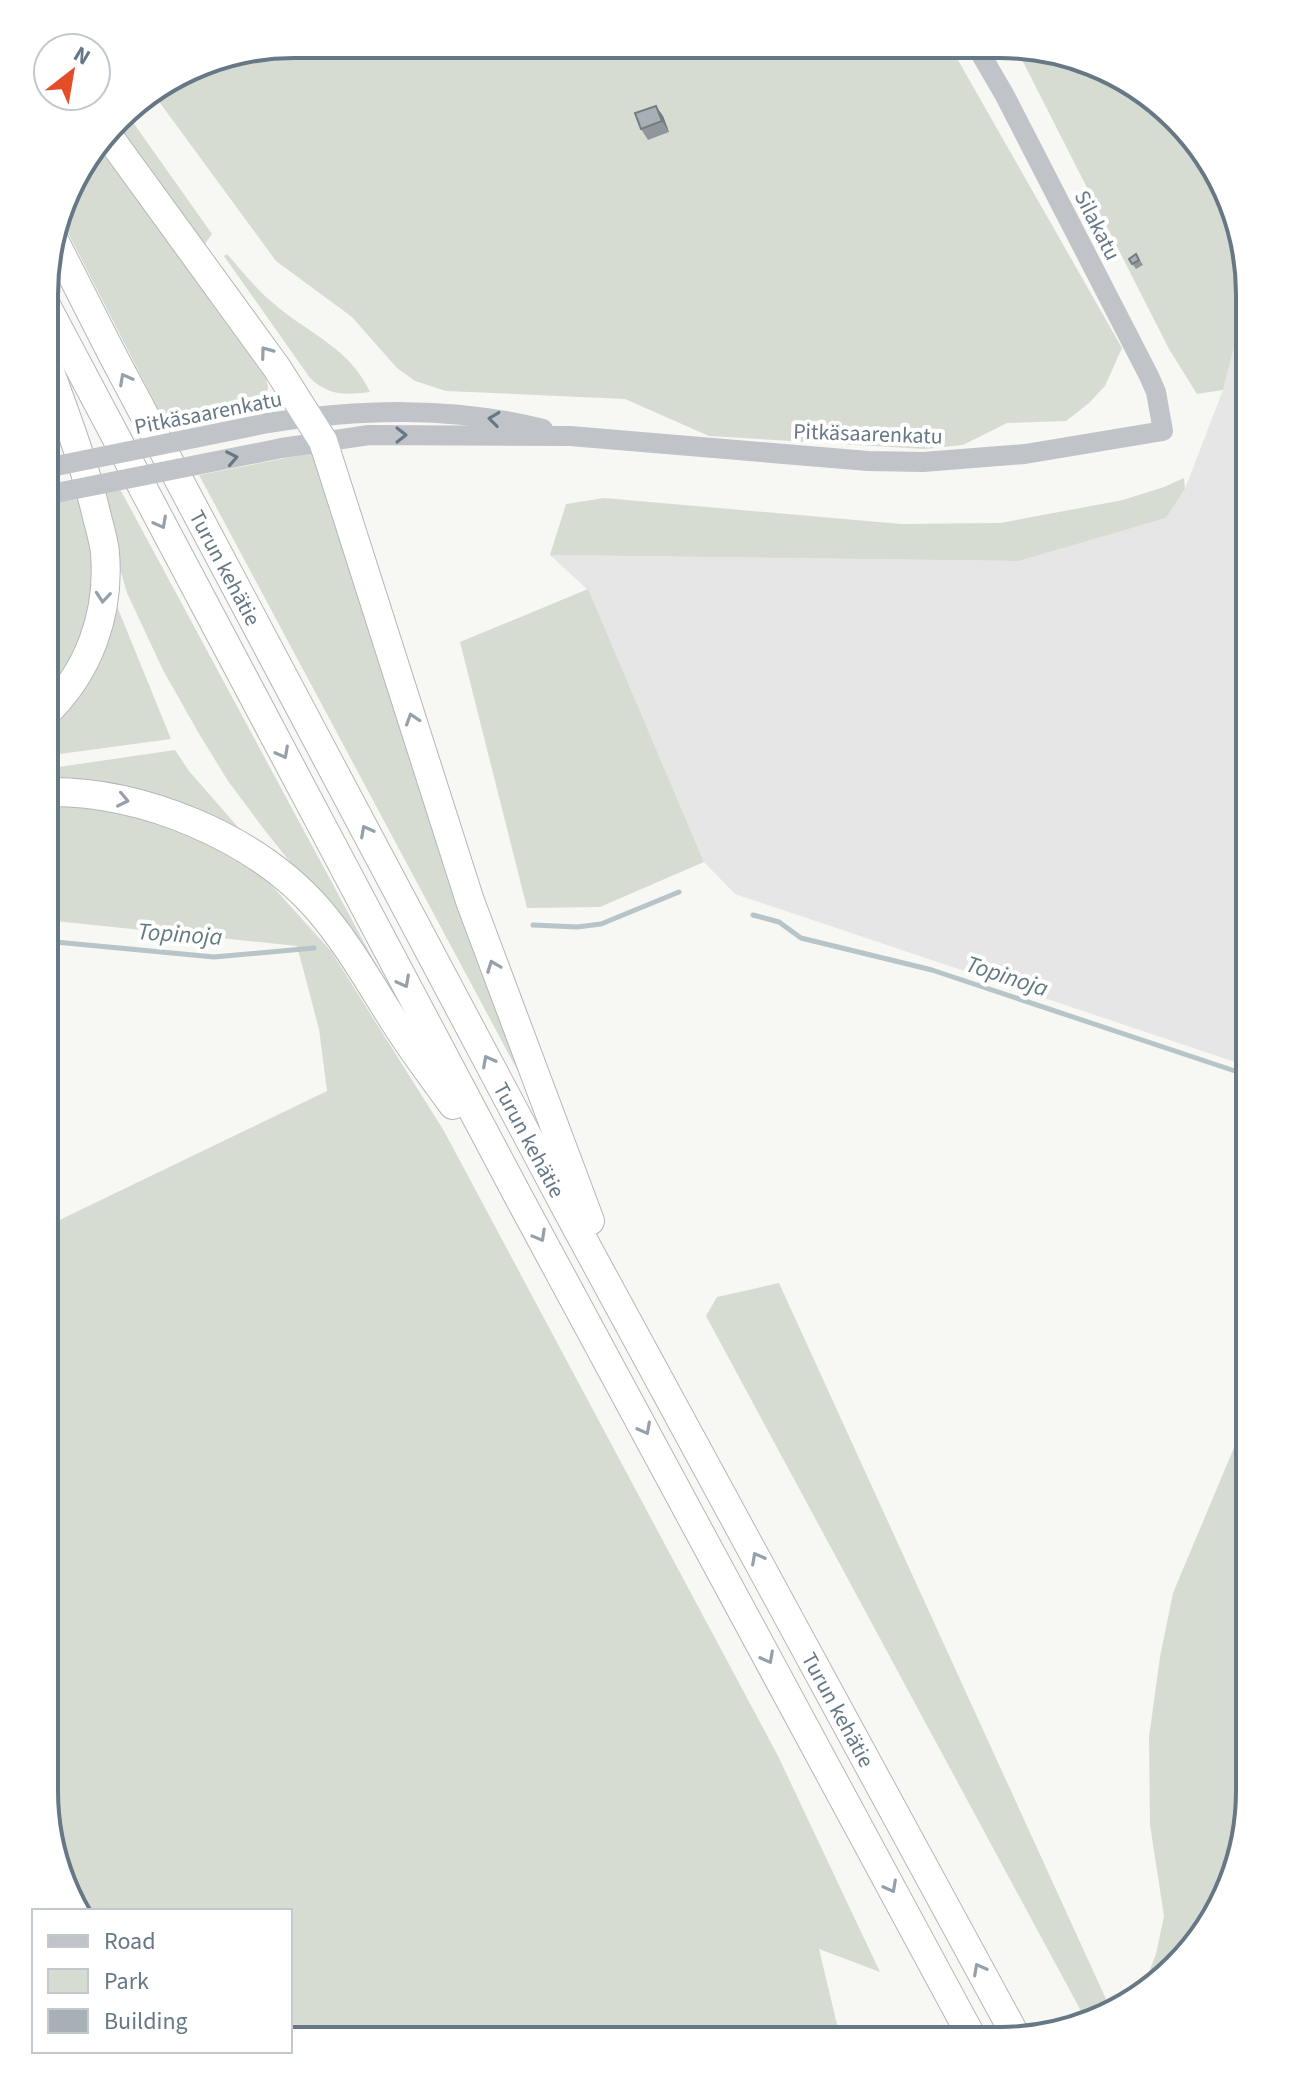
<svg xmlns="http://www.w3.org/2000/svg" width="1294" height="2085" font-family="'Source Sans 3',sans-serif">
<style>
.built{fill:#e5e6e5}
.green{fill:#d7dcd3}
.lines{fill:none;stroke-linecap:round;stroke-linejoin:round}
.stream{stroke:#b7c4c8;stroke-width:5}
.highway-casing{stroke:#b3b7ba;stroke-width:30}
.minor{stroke:#c0c4c8;stroke-width:20}
.highway{stroke:#fff;stroke-width:28}
.minor-bridge{stroke:#c0c4c8;stroke-width:20}
.wall{fill:#90979c}
.shaded-wall{fill:#757b7f}
.building{fill:#a7b0b5;stroke:#757b7f;stroke-width:2}
.oneway{stroke:#94a0aa}
.oneway2{stroke:#667885}
.labels{text-anchor:middle;stroke-width:8;stroke-linejoin:round;paint-order:stroke}
.street-label{font-size:22px;fill:#667885;stroke:#fff}
.water-label{font-size:24px;font-style:italic;fill:#627a81;stroke:#fff}
.rim{fill:none;stroke:#667885;stroke-width:4}
</style>
<rect width="100%" height="100%" fill="#f7f7f4"/>
<polygon class="built" points="1249,290 1250,1067 735,894 704,862 588,590 550,555 1010,561 1166,518 1185,489 1223,390"/>
<g class="green">
<polygon points="294,44 950,46 1122,348 1105,386 1089,403 1066,421 1007,423 963,445 924,449 709,436 625,399 446,391 415,381 397,368 352,317 276,261 152,92 199,63"/>
<polygon points="1015,46 1033,46 1153,96 1231,199 1249,290 1223,390 1197,394 1169,349"/>
<polygon points="125,111 212,234 205,244 114,126"/>
<path d="M101 143 258 361C265 375 274 390 262 404L256 402 163 419 60 217 70 183Z"/>
<path d="M227 254C243 272 259 293 279 308 312 335 351 350 370 392 345 395 329 396 310 378L224 256Z"/>
<polygon points="317,452 458,910 536,1105 199,475"/>
<polygon points="1184,478 1185,489 1166,518 1018,561 550,555 566,504 604,498 901,524 1000,523 1123,500 1164,487"/>
<polygon points="120,489 386,983 263,828 228,781 198,732 163,670 127,593 99,495"/>
<path d="M83 498C93 548 101 597 81 646 73 664 57 682 45 698L46 504Z"/>
<polygon points="588,589 704,862 600,907 527,908 460,642"/>
<polygon points="112,594 171,739 45,756 45,728 53,722"/>
<polygon points="175,750 189,771 244,834 45,783 45,769"/>
<polygon points="73,805 130,815 204,842 264,877 331,951 444,1131 778,1756 880,1972 819,1949 841,2041 290,2039 290,1911 82,1911 63,1886 44,1791 45,1227 327,1091 319,1029 297,946 45,920 45,806"/>
<polygon points="779,1283 1111,2010 1095,2022 1088,2024 706,1316 717,1297"/>
<polygon points="1250,1418 1249,1808 1237,1872 1199,1943 1144,1985 1156,1954 1164,1916 1150,1825 1149,1737 1160,1657 1173,1593 1236,1443"/>
</g>
<g class="lines">
<g class="stream">
<polyline points="753,915 779,922 801,938 932,970 1250,1076"/>
<polyline points="533,925 577,927 601,924 679,892"/>
<polyline points="45,941 214,957 314,948"/>
</g>
<g class="highway-casing">
<g id="highway">
<polyline points="107,134 277,368 323,441 470,901 590,1221"/>
<path id="s1" d="M53 238 112 354 568 1212 1017 2038"/>
<polyline points="46,305 517,1194 974,2041"/>
<path d="M45 714C89 672 110 614 105 553 104 541 100 529 97 517 85 464 64 412 46 360"/>
<path d="M45 792C141 790 255 837 318 909 351 947 375 993 403 1035 419 1059 436 1082 453 1105"/>
</g>
</g>
<g class="minor">
<path d="M268 423C360 409 452 406 543 429"/>
<polyline points="282,448 369,435 570,436 868,461 923,462 1025,454 1163,431 1156,392 1149,376 1004,94 976,46"/>
</g>
<use href="#highway" class="highway"/>
<g class="minor-bridge">
<polyline points="46,468 268,423"/>
<polyline points="46,495 282,448"/>
</g>
</g>
<g class="wall">
<polygon points="663,116 669,132 648,140 641,129"/>
<polygon points="1136,254 1143,265 1136,269 1129,259"/>
</g>
<polygon class="shaded-wall" points="656,106 663,116 669,132 662,121"/>
<g class="building">
<polygon points="656,106 662,121 641,129 635,113"/>
<polygon points="1136,254 1139,260 1132,264 1129,259"/>
</g>
<defs><path id="oneway-chevron" d="M-2-3.5L2.5 0L-2 3.5" fill="none" stroke-width="1.6" stroke-linecap="round" stroke-linejoin="round" transform="scale(2)"/></defs>
<g class="oneway">
<use href="#oneway-chevron" transform="translate(266 352) rotate(-126)"/>
<use href="#oneway-chevron" transform="translate(125 379) rotate(-118)"/>
<use href="#oneway-chevron" transform="translate(161 523) rotate(62)"/>
<use href="#oneway-chevron" transform="translate(103 597) rotate(95)"/>
<use href="#oneway-chevron" transform="translate(412 719) rotate(-108)"/>
<use href="#oneway-chevron" transform="translate(283 753) rotate(62)"/>
<use href="#oneway-chevron" transform="translate(123 800) rotate(12)"/>
<use href="#oneway-chevron" transform="translate(366 831) rotate(-118)"/>
<use href="#oneway-chevron" transform="translate(493 966) rotate(-111)"/>
<use href="#oneway-chevron" transform="translate(404 982) rotate(62)"/>
<use href="#oneway-chevron" transform="translate(488 1061) rotate(-118)"/>
<use href="#oneway-chevron" transform="translate(540 1236) rotate(61)"/>
<use href="#oneway-chevron" transform="translate(645 1429) rotate(62)"/>
<use href="#oneway-chevron" transform="translate(757 1558) rotate(-118)"/>
<use href="#oneway-chevron" transform="translate(768 1658) rotate(62)"/>
<use href="#oneway-chevron" transform="translate(891 1887) rotate(62)"/>
<use href="#oneway-chevron" transform="translate(979 1969) rotate(-118)"/>
</g>
<g class="oneway2">
<use href="#oneway-chevron" transform="translate(494 419) rotate(-173)"/>
<use href="#oneway-chevron" transform="translate(401 435)"/>
<use href="#oneway-chevron" transform="translate(232 458) rotate(-11)"/>
</g>
<g class="labels">
<g class="street-label">
<text transform="translate(1098 225) rotate(63)" y="8">Silakatu</text>
<text transform="translate(208 412) rotate(-11)" y="8">Pitkäsaarenkatu</text>
<text transform="translate(868 433) rotate(2)" y="8">Pitkäsaarenkatu</text>
<text dy="8" stroke="none"><textPath href="#s1" startOffset="372">Turun kehätie</textPath></text>
<text dy="8" stroke="none"><textPath href="#s1" startOffset="1020">Turun kehätie</textPath></text>
<text dy="8" stroke="none"><textPath href="#s1" startOffset="1668">Turun kehätie</textPath></text>
</g>
<g class="water-label">
<text transform="translate(180 934) rotate(4)" y="8">Topinoja</text>
<text transform="translate(1007 976) rotate(18)" y="8">Topinoja</text>
</g>
</g>
<path d="M0 0H1294V2085H0ZM294 58H1000A236 236 0 0 1 1236 294V1791A236 236 0 0 1 1000 2027H294A236 236 0 0 1 58 1791V294A236 236 0 0 1 294 58Z" fill="#fff" fill-rule="evenodd"/>
<path class="rim" d="M294 58H1000A236 236 0 0 1 1236 294V1791A236 236 0 0 1 1000 2027H294A236 236 0 0 1 58 1791V294A236 236 0 0 1 294 58Z"/>
<rect x="32" y="1909" width="260" height="144" fill="#ffffff" stroke="#c2c9ce" stroke-width="2"/>
<rect x="48" y="1935" width="40" height="12" fill="#c0c4c8" stroke="#c2c9ce" stroke-width="2"/>
<text x="104" y="1949" font-size="24" fill="#667885">Road</text>
<rect x="48" y="1969" width="40" height="24" fill="#d7dcd3" stroke="#c2c9ce" stroke-width="2"/>
<text x="104" y="1989" font-size="24" fill="#667885">Park</text>
<rect x="48" y="2009" width="40" height="24" fill="#a7b0b5" stroke="#c2c9ce" stroke-width="2"/>
<text x="104" y="2029" font-size="24" fill="#667885">Building</text>
<g transform="translate(72 72) rotate(31)"><circle r="38" fill="#ffffff" stroke="#c2c9ce" stroke-width="2"/>
<path d="M0-6L14 30L0 20L-14 30Z" fill="#e34d28"/>
<text y="-12" font-size="22" font-weight="bold" text-anchor="middle" fill="#667885">N</text>
</g>
</svg>
